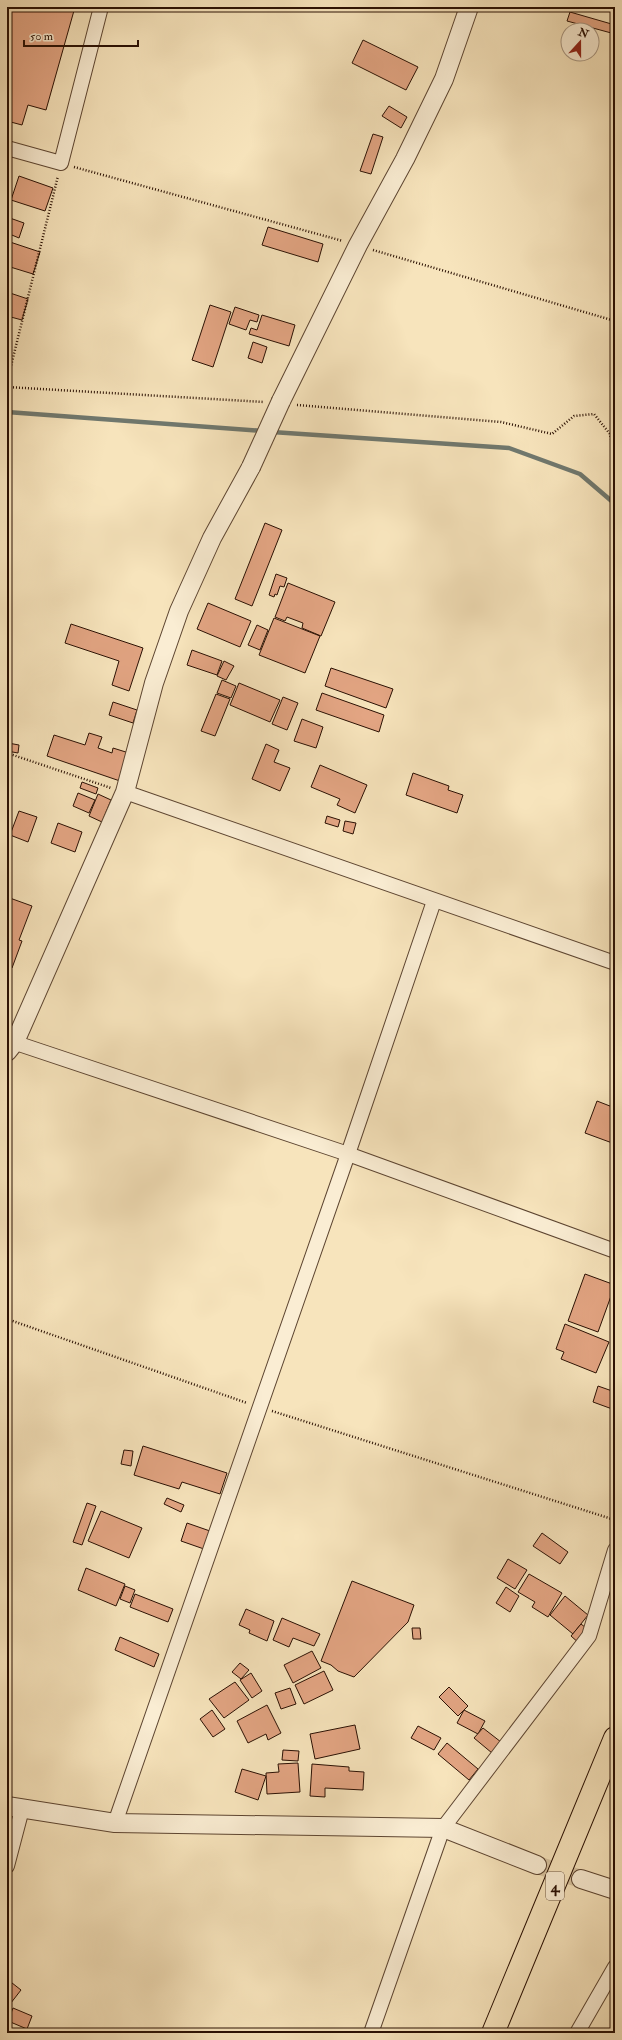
<svg xmlns="http://www.w3.org/2000/svg" width="622" height="2040" font-family="'IM FELL Double Pica',serif">
<style>
.lines{fill:none;stroke-linecap:round;stroke-linejoin:round}
.stream{stroke:#70786e;stroke-width:4.5}
.building{fill:#e3a583;stroke:#2a1003}
.tertiary-tunnel{stroke:#d8c4a0;stroke-width:18;stroke-dasharray:18 9;stroke-linecap:butt}
.minor-casing{stroke:#5d4531;stroke-width:16}
.tertiary-casing{stroke:#5d4531;stroke-width:20}
.trunk-casing{stroke:#2a1003;stroke-width:24}
.path{stroke:#2a1003;stroke-width:2.5;stroke-dasharray:1 2;stroke-linecap:butt}
.minor{stroke:#faedd3;stroke-width:14}
.tertiary{stroke:#faedd3;stroke-width:18}
.trunk{stroke:#f7e4bc;stroke-width:22}
.tertiary-bridge-casing{stroke:#5d4531;stroke-width:20;stroke-linecap:butt}
.tertiary-bridge{stroke:#faedd3;stroke-width:18}
.labels{text-anchor:middle;stroke-width:3;stroke-linejoin:round;paint-order:stroke}
.shield{fill:#faedd3;stroke:#685241;stroke-width:1}
.shield-label{font-size:16px;font-weight:bold;fill:#2a1003}
</style>
<rect width="100%" height="100%" fill="#f7e4bc"/>
<filter id="stains"><feTurbulence type="fractalNoise" baseFrequency=".005" numOctaves="4"/><feColorMatrix values="0 0 0 0 .2 0 0 0 0 .09 0 0 0 0 .02 0 0 0 .5 -.17"/></filter>
<radialGradient id="worn" r=".72"><stop offset=".6" stop-color="#630" stop-opacity="0"/><stop offset="1" stop-color="#630" stop-opacity=".3"/></radialGradient>
<g class="lines">
<g class="stream">
<polyline points="7,412 263,431"/>
<polyline points="272,432 509,448 580,474 615,504"/>
</g>
</g>
<g class="building">
<polygon points="7,7 75,7 46,110 28,105 22,125 7,121"/>
<polygon points="570,12 615,25 615,34 567,21"/>
<polygon points="363,40 418,67 406,90 352,63"/>
<polygon points="389,106 407,117 401,128 382,116"/>
<polygon points="373,134 383,137 371,174 360,171"/>
<polygon points="19,176 53,188 45,211 11,200"/>
<polygon points="7,217 24,223 19,238 7,233"/>
<polygon points="268,227 323,244 318,262 262,245"/>
<polygon points="7,241 40,252 33,274 7,266"/>
<polygon points="7,292 28,299 22,320 7,316"/>
<polygon points="210,305 231,312 213,367 192,360"/>
<polygon points="235,307 259,315 257,322 250,320 246,330 229,324"/>
<polygon points="262,315 295,325 289,346 249,334 251,328 257,330"/>
<polygon points="253,342 267,347 262,363 248,358"/>
<polygon points="265,523 282,530 252,606 235,599"/>
<polygon points="276,574 287,578 284,587 280,586 277,595 275,594 274,597 269,595"/>
<polygon points="288,583 335,602 321,636 302,628 303,623 287,617 285,621 275,617"/>
<polygon points="208,603 251,621 240,647 197,629"/>
<polygon points="274,618 320,636 305,673 259,655"/>
<polygon points="71,624 143,648 129,691 112,685 119,661 65,643"/>
<polygon points="257,625 268,630 260,650 248,645"/>
<polygon points="192,650 222,661 217,675 187,665"/>
<polygon points="224,661 234,666 226,680 217,676"/>
<polygon points="331,668 393,689 386,708 325,686"/>
<polygon points="222,680 236,686 231,698 217,693"/>
<polygon points="239,683 280,700 270,722 230,705"/>
<polygon points="322,693 384,715 379,732 316,710"/>
<polygon points="216,694 230,699 215,736 201,731"/>
<polygon points="283,697 298,703 287,730 272,724"/>
<polygon points="113,702 137,710 133,723 109,715"/>
<polygon points="302,719 323,727 316,748 294,741"/>
<polygon points="89,733 102,737 98,748 112,753 113,748 129,753 120,781 47,756 54,735 85,745"/>
<polygon points="8,743 19,745 18,753 7,751"/>
<polygon points="266,744 279,750 274,762 290,768 280,791 252,779"/>
<polygon points="320,765 367,785 355,813 337,805 340,799 311,787"/>
<polygon points="413,773 449,786 448,790 463,795 457,813 406,795"/>
<polygon points="82,782 98,788 96,794 80,788"/>
<polygon points="78,793 95,800 89,813 73,806"/>
<polygon points="98,794 111,800 102,822 89,816"/>
<polygon points="19,811 37,817 28,842 10,835"/>
<polygon points="327,816 340,820 338,827 325,823"/>
<polygon points="345,821 356,823 353,834 343,831"/>
<polygon points="58,823 82,832 75,852 51,843"/>
<polygon points="7,897 32,906 19,940 22,941 12,968 7,967"/>
<polygon points="597,1101 615,1108 615,1144 585,1133"/>
<polygon points="585,1274 615,1285 598,1332 568,1321"/>
<polygon points="565,1324 609,1342 596,1373 561,1359 564,1352 556,1349"/>
<polygon points="598,1386 615,1392 615,1410 593,1402"/>
<polygon points="143,1446 227,1473 220,1494 182,1482 179,1489 134,1475"/>
<polygon points="124,1450 133,1451 131,1466 121,1464"/>
<polygon points="167,1498 184,1505 181,1512 164,1504"/>
<polygon points="87,1503 96,1506 82,1545 73,1542"/>
<polygon points="101,1511 142,1528 129,1558 88,1541"/>
<polygon points="187,1523 210,1531 204,1549 181,1541"/>
<polygon points="542,1533 568,1552 560,1564 533,1546"/>
<polygon points="508,1559 527,1570 515,1589 497,1578"/>
<polygon points="86,1568 125,1584 116,1606 78,1590"/>
<polygon points="529,1574 562,1593 548,1617 532,1607 535,1602 518,1592"/>
<polygon points="352,1581 414,1605 408,1622 354,1677 338,1671 331,1665 321,1661"/>
<polygon points="125,1586 135,1590 130,1603 120,1599"/>
<polygon points="506,1587 519,1596 510,1612 496,1603"/>
<polygon points="135,1594 173,1609 168,1622 130,1607"/>
<polygon points="565,1596 588,1615 573,1634 550,1615"/>
<polygon points="246,1609 274,1621 267,1641 249,1633 250,1630 239,1625"/>
<polygon points="282,1618 320,1634 314,1646 293,1638 289,1647 273,1640"/>
<polygon points="581,1624 590,1631 580,1644 571,1636"/>
<polygon points="412,1628 420,1628 421,1639 413,1639"/>
<polygon points="120,1637 159,1654 154,1667 115,1650"/>
<polygon points="312,1651 321,1668 293,1683 284,1665"/>
<polygon points="240,1663 249,1670 241,1679 232,1672"/>
<polygon points="324,1671 333,1690 304,1704 295,1685"/>
<polygon points="251,1673 262,1691 252,1698 240,1680"/>
<polygon points="235,1682 249,1700 224,1718 209,1699"/>
<polygon points="449,1687 468,1706 458,1716 439,1697"/>
<polygon points="290,1688 296,1704 281,1709 275,1693"/>
<polygon points="267,1705 281,1733 268,1740 266,1734 248,1743 237,1721"/>
<polygon points="212,1710 225,1729 213,1737 200,1719"/>
<polygon points="464,1710 485,1721 478,1734 457,1723"/>
<polygon points="355,1725 360,1749 315,1759 310,1734"/>
<polygon points="418,1726 441,1738 434,1750 411,1738"/>
<polygon points="483,1728 501,1742 492,1753 474,1738"/>
<polygon points="447,1743 478,1769 469,1780 438,1754"/>
<polygon points="283,1750 299,1751 298,1761 282,1760"/>
<polygon points="298,1763 300,1792 267,1794 266,1773 279,1772 278,1764"/>
<polygon points="312,1764 349,1767 349,1771 364,1772 363,1790 325,1788 325,1797 310,1796"/>
<polygon points="242,1769 266,1776 258,1800 235,1792"/>
<polygon points="7,1979 21,1990 7,2008"/>
<polygon points="13,2008 32,2016 27,2029 8,2021"/>
</g>
<g class="lines">
<polyline class="tertiary-tunnel" points="537,1865 581,1879"/>
<g class="minor-casing">
<g id="minor">
<polyline points="7,148 61,163 101,7"/>
<polyline points="125,792 615,963"/>
<polyline points="7,1040 348,1154 615,1251"/>
<polyline points="115,1823 348,1154 434,901"/>
<polyline points="7,1866 22,1809"/>
<polyline points="371,2033 443,1828 589,1636 615,1550"/>
<polyline points="577,2033 615,1967"/>
</g>
</g>
<g class="tertiary-casing">
<g id="tertiary">
<polyline points="281,401 358,245 405,159 444,79 469,7"/>
<polyline points="7,1052 15,1042 125,792 154,683 179,611 212,538 251,467"/>
<polyline points="7,1806 115,1823 443,1828 537,1865"/>
<polyline points="581,1879 615,1890"/>
</g>
</g>
<g class="trunk-casing">
<polyline id="trunk" points="493,2033 615,1738"/>
</g>
<g class="path">
<polyline points="74,167 343,241"/>
<polyline points="373,250 615,321"/>
<polyline points="9,374 58,176"/>
<polyline points="7,387 264,402"/>
<polyline points="297,405 501,422 552,434 574,416 594,414 610,434 615,457"/>
<polyline points="7,753 111,788"/>
<polyline points="7,1319 247,1403"/>
<polyline points="272,1411 615,1520"/>
</g>
<use href="#minor" class="minor"/>
<use href="#tertiary" class="tertiary"/>
<use href="#trunk" class="trunk"/>
<g class="tertiary-bridge-casing">
<polyline id="tertiary-bridge" points="251,467 281,401"/>
</g>
<use href="#tertiary-bridge" class="tertiary-bridge"/>
</g>
<g class="labels">
<rect class="shield" x="546" y="1872" width="18" height="28" rx="3"/>
<g class="shield-label">
<text x="555" y="1892">4</text>
</g>
</g>
<rect width="622" height="2040" fill="none" stroke="#f7e4bc" stroke-width="24"/>
<rect x="8" y="8" width="606" height="2024" fill="none" stroke="#2a1003" stroke-width="2"/>
<rect x="12" y="12" width="598" height="2016" fill="none" stroke="#2a1003"/>
<g transform="translate(580 42) rotate(21)"><circle r="19" fill="#faedd3" stroke="#a79580"/>
<path d="M0-3L7 15L0 10L-7 15Z" fill="#8f2418"/>
<text y="-6" font-size="11" font-weight="bold" text-anchor="middle" fill="#2a1003">N</text>
</g>
<path d="M24 40v6h114v-6" fill="none" stroke="#2a1003" stroke-width="2"/>
<text x="30" y="40" font-size="12" fill="#2a1003" stroke="#faedd3" stroke-width="3" paint-order="stroke">50 m</text>
<rect width="100%" height="100%" filter="url(#stains)"/>
<rect width="100%" height="100%" fill="url(#worn)"/>
</svg>
